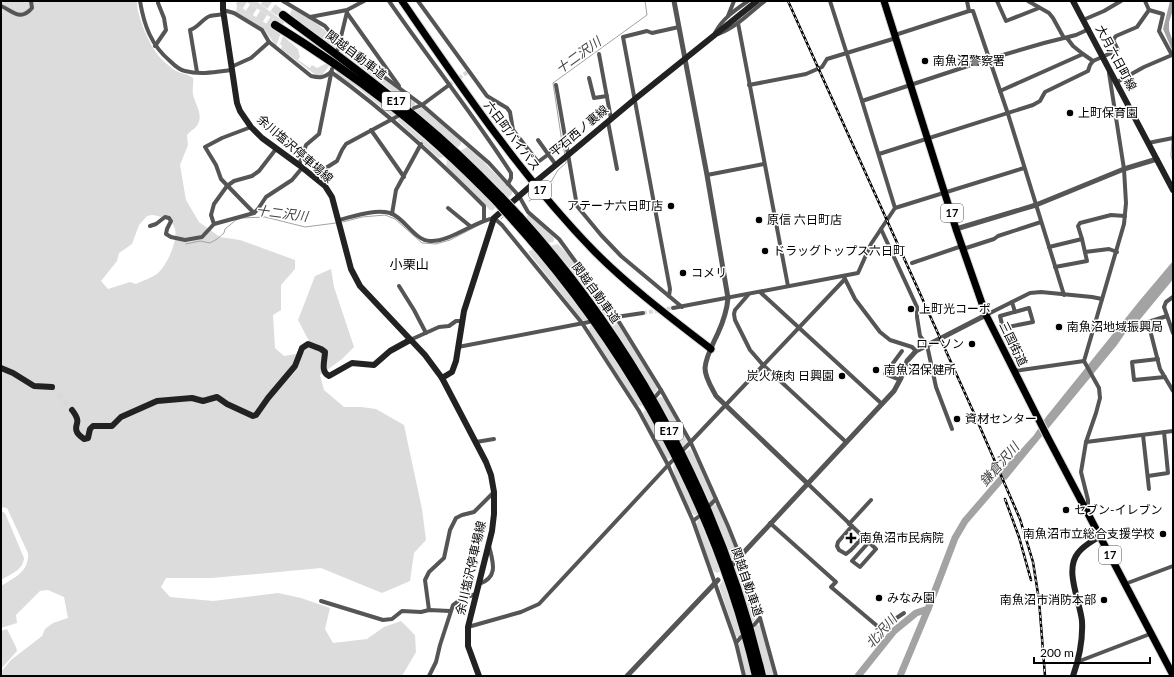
<svg xmlns="http://www.w3.org/2000/svg" width="1174" height="677" font-family="Lato,'Noto Sans JP',sans-serif">
<style>
.green{fill:#dcdcdc;fill-rule:evenodd}
.water{fill:#a3a3a3}
.lines{fill:none;stroke-linecap:round;stroke-linejoin:round}
.stream{stroke:#a3a3a3;stroke-width:1}
.river{stroke:#a3a3a3;stroke-width:7}
.minor-tunnel{stroke:#d9d9d9;stroke-width:4;stroke-dasharray:4 2;stroke-linecap:butt}
.secondary-tunnel{stroke:#d9d9d9;stroke-width:6;stroke-dasharray:6 3;stroke-linecap:butt}
.motorway-tunnel{stroke:#d9d9d9;stroke-width:8;stroke-dasharray:8 4;stroke-linecap:butt}
.trunk-casing{stroke:#dbdbdb;stroke-width:9}
.motorway-casing{stroke:#dbdbdb;stroke-width:10}
.minor{stroke:#555;stroke-width:4}
.tertiary{stroke:#555;stroke-width:5}
.secondary{stroke:#222;stroke-width:6}
.trunk{stroke:#000;stroke-width:7}
.motorway{stroke:#000;stroke-width:8}
.rail-casing{stroke:#000;stroke-width:2.5}
.rail{stroke:#fff;stroke-width:1;stroke-dasharray:3;stroke-linecap:butt}
.motorway-bridge-casing{stroke:#dbdbdb;stroke-width:10;stroke-linecap:butt}
.motorway-bridge{stroke:#000;stroke-width:8}
.poi-dot{fill:#000;stroke:#fff;stroke-width:1.5}
.labels{text-anchor:middle;stroke-width:3;stroke-linejoin:round;paint-order:stroke}
.shield{fill:#fff;stroke:#4c4c4c;stroke-width:1}
.shield-label{font-size:11px;font-weight:bold;fill:#000}
.street-label{font-size:12px;fill:#000;stroke:#fff}
.poi-label{font-size:12px;fill:#000;stroke:#fff;text-anchor:start}
.water-label{font-size:13px;font-style:italic;fill:#444;stroke:#fff}
.neighbourhood-label{font-size:13px;fill:#000;stroke:#fff}
</style>
<rect width="100%" height="100%" fill="#fff"/>
<g class="green">
<path d="M1 1H137C136 14 149 43 157 54 161 59 168 65 173 69 179 74 187 73 193 78 194 84 192 88 193 94 195 105 205 116 196 127 193 130 190 131 187 135L188 145 180 165 186 200 199 222 220 237 240 240 295 260V269L281 285V310L273 315 275 348 284 356 296 354 310 343 298 320 315 276 331 269 334 287 354 347 342 359 320 375 324 390 344 407H361L376 409 404 425 422 509 426 540 414 553 410 581 382 593 321 568 212 578H166L161 587 170 597 213 601 278 593 301 598 330 608 325 629 333 643 367 639 384 627 401 621 415 635 416 652 402 676H1V672L11 660 42 636 45 629 53 623 68 618 64 597 48 590 40 591 16 615 17 623 1 628V586C15 577 29 572 28 553L7 508 1 507ZM152 215C160 216 173 220 175 229 178 241 167 265 158 273 152 278 144 280 136 284L130 282 108 289 101 281 117 261 119 253 132 244 139 225 147 216Z"/>
<polygon points="245,1 256,1 284,22 283,25"/>
<polygon points="237,5 281,33 276,46 264,29 238,14 236,12"/>
<path d="M292 9C311 20 325 25 336 46L335 48 290 14Z"/>
<polygon points="283,36 298,49 300,57 298,60 310,68 312,65 317,68 327,63 330,65 322,75 318,75 313,73 281,49 282,46 280,44"/>
<polygon points="342,50 345,50 415,101 415,105 411,107 386,86 349,57 340,52"/>
<polygon points="336,69 392,113 395,114 392,116 390,114 358,88 337,75"/>
<polygon points="422,108 461,141 461,144 457,148 415,110"/>
<polygon points="399,118 444,157 439,158 433,153 398,121"/>
<polygon points="467,147 482,160 512,191 512,194 508,198 460,151"/>
<polygon points="447,159 490,200 496,207 493,210 490,210 446,166"/>
<polygon points="529,214 542,225 553,237 554,239 553,242 547,243 526,217"/>
<polygon points="558,244 569,256 608,310 609,313 607,317 604,317 582,286 550,246"/>
<polygon points="534,249 589,320 582,320 529,253 529,251"/>
<polygon points="608,321 616,321 621,328 657,387 657,391 654,394 628,352"/>
<polygon points="592,324 643,404 641,406 637,405 589,330 590,325"/>
<polygon points="660,397 664,398 687,441 683,447 657,399"/>
<polygon points="646,409 672,458 671,459 665,458 644,415 643,413"/>
<polygon points="690,449 698,462 714,498 709,504 685,452"/>
<path d="M674 463 698 514 697 515H694C687 508 670 472 674 463Z"/>
<polygon points="713,504 717,505 736,551 736,554 731,559 710,507"/>
<path d="M1 511 5 513 24 558C23 570 11 574 1 580Z"/>
<polygon points="699,518 720,571 718,573 715,572 712,569 697,529 698,529 696,524"/>
<polygon points="739,565 742,567 758,616 752,623 734,568"/>
<polygon points="723,580 741,635 739,637 737,637 735,634 719,586"/>
<polygon points="757,624 762,627 774,676 766,676 754,627"/>
<polygon points="7,629 16,647 17,651 1,669 1,631"/>
<polygon points="742,639 751,676 746,676 739,649 739,644"/>
</g>
<g class="water">
<polygon points="1170,1 1173,1 1173,10 1169,22 1169,30 1173,42 1173,52 1163,29"/>
<polygon points="1173,261 1173,271 1146,303 1117,345 1006,480 1001,471 1034,435 1046,417 1141,299"/>
</g>
<g class="lines">
<g class="stream">
<polyline points="1172,136 1173,127"/>
<polyline points="1172,139 1171,156 1173,162"/>
<polyline points="562,142 553,83 647,15 645,1"/>
<polyline points="563,145 565,155"/>
<polyline points="551,182 558,170 566,163 566,160"/>
<polyline points="529,201 532,199"/>
<polyline points="501,219 504,216"/>
<polyline points="343,222 362,217 385,215 395,219 422,243 436,244 450,240 483,223"/>
<polyline points="186,244 200,241 210,243 217,239 224,233 225,229 236,220 242,218 265,217 305,227 336,223"/>
</g>
<g class="river">
<polyline points="1130,326 1173,274"/>
<polyline points="858,676 894,631 916,613 928,609"/>
<polyline points="900,676 928,609 955,538 965,521 1009,470"/>
</g>
<g class="minor-tunnel">
<polyline points="449,85 469,71"/>
<polyline points="643,313 673,308"/>
<polyline points="601,320 616,317"/>
</g>
<polyline class="secondary-tunnel" points="52,387 72,410"/>
<g class="motorway-tunnel">
<polyline points="238,1 275,25"/>
<polyline points="263,1 283,15"/>
</g>
<g class="trunk-casing">
<g id="trunk">
<path d="M402 1C462 88 521 176 595 252 631 288 671 318 711 349"/>
<polyline points="884,1 956,229 986,315 1047,436 1173,675"/>
</g>
</g>
<g class="motorway-casing">
<g id="motorway">
<path d="M283 15C329 49 375 82 419 120 448 144 475 170 501 197"/>
<path d="M275 25C314 49 352 75 388 103 427 133 463 167 497 202"/>
<path d="M519 216C637 346 722 506 762 676"/>
<path d="M514 221C630 350 716 506 756 676"/>
</g>
</g>
<g class="minor">
<path d="M140 1C144 25 151 45 170 61 174 65 179 70 185 71 200 75 216 72 232 70"/>
<polyline points="283,1 325,26 340,44 422,105 489,163 519,196 528,212 559,239 616,317 661,390 691,443 728,526 740,556"/>
<path d="M389 1C429 59 473 114 511 173V178L508 184"/>
<polyline points="418,1 487,96 507,108 510,112 513,130 538,162 565,142"/>
<polyline points="830,1 862,101 989,59 1044,43 1076,35 1089,29"/>
<polyline points="967,1 969,11"/>
<polyline points="997,1 1006,21 1039,8"/>
<polyline points="1028,1 1049,13 1053,18 1064,38"/>
<polyline points="1145,1 1149,10"/>
<path d="M1 6C13 11 20 22 32 8L31 1"/>
<path d="M223 10 234 13 262 30 269 42 311 76C320 78 324 78 331 72"/>
<polyline points="347,13 399,86"/>
<polyline points="728,16 734,1"/>
<polyline points="310,17 347,10 364,1"/>
<polyline points="1083,20 1104,11 1121,1"/>
<polyline points="738,23 788,286"/>
<path d="M715 33C722 19 735 10 748 1"/>
<path d="M718 34C736 28 750 12 765 1"/>
<polyline points="895,35 969,11 973,11 1008,114 1064,295"/>
<polyline points="1067,38 1073,46 1083,54"/>
<polyline points="155,46 166,30 164,18 158,3 158,1"/>
<polyline points="338,49 347,12"/>
<polyline points="599,54 611,119"/>
<polyline points="231,67 251,58 269,42"/>
<path d="M197 72 190 30C199 27 202 19 210 16 214 15 219 15 224 14"/>
<path d="M331 72C387 112 436 158 484 206V220"/>
<polyline points="589,78 594,98 607,96"/>
<polyline points="556,85 577,206 601,235 621,256 682,307"/>
<polyline points="749,85 806,74 822,67 827,59 896,38"/>
<polyline points="1000,91 1083,54 1093,61 1118,50 1113,40 1116,36 1137,27 1149,10 1163,14 1159,31 1172,55 1144,67 1117,82"/>
<polyline points="862,101 895,208"/>
<polyline points="414,108 422,105 449,85"/>
<polyline points="608,122 617,169"/>
<polyline points="251,127 222,138 205,147 216,165 221,179 254,213"/>
<polyline points="371,130 404,177"/>
<polyline points="538,140 556,165"/>
<polyline points="1148,143 1173,138"/>
<polyline points="879,154 1033,105 1040,101 1045,92 1088,71 1090,65 1093,61"/>
<polyline points="299,165 306,145 319,134 332,69"/>
<polyline points="707,175 764,164"/>
<polyline points="313,176 337,161 342,150 346,144 398,116"/>
<polyline points="448,208 470,226"/>
<polyline points="392,214 396,190 421,144"/>
<path d="M339 220C355 216 374 209 390 213 404 217 415 241 430 241 450 242 473 222 494 218L502 225 582 323 639 411 668 465 693 521 736 643 744 676"/>
<polyline points="214,224 211,215 214,204 227,186 234,181 252,176 259,171 276,149"/>
<polyline points="150,226 156,224 165,217 169,218 171,221 167,229 166,234 171,237 185,240 202,237 214,224 254,213 258,209 266,197 292,180 302,168"/>
<polyline points="881,229 917,307 917,317 920,336 927,345 936,387 952,429"/>
<polyline points="1049,247 1082,239"/>
<polyline points="963,249 994,239 998,236 1041,222"/>
<polyline points="1085,252 1109,249 1117,252"/>
<polyline points="912,263 962,246"/>
<polyline points="1055,267 1087,261 1082,239 1078,226 1080,223 1111,215 1125,216"/>
<polyline points="844,277 855,299 880,332 890,340 912,347 916,351"/>
<polyline points="399,286 414,310 426,333"/>
<polyline points="760,292 882,404"/>
<polyline points="748,295 735,310 734,314 735,320 750,350 763,365 846,442"/>
<polyline points="669,296 670,289 623,37 647,31 652,33 679,27"/>
<polyline points="1173,297 1166,302 1164,307 1173,333"/>
<polyline points="1012,302 1015,312"/>
<polyline points="673,308 858,273 871,244 895,208 1024,168"/>
<polygon points="1029,308 1033,322 1003,328 1000,316"/>
<polyline points="986,315 1030,293 1041,292 1092,297 1102,299"/>
<polyline points="1167,316 1148,322 1160,369 1173,391"/>
<polyline points="616,317 643,313"/>
<polyline points="410,340 439,327 449,326 456,321 462,321"/>
<polyline points="458,347 589,322"/>
<polyline points="1158,359 1132,362 1134,380 1165,377"/>
<polyline points="1014,371 1084,361"/>
<polyline points="900,380 885,374 902,351"/>
<polyline points="656,396 661,390"/>
<polyline points="1143,435 1149,489"/>
<polyline points="476,442 494,439"/>
<polyline points="1086,442 1173,431"/>
<polyline points="684,449 845,279"/>
<polyline points="1148,476 1168,473 1164,432"/>
<polyline points="807,483 876,549 860,567 852,561 869,542"/>
<polyline points="710,505 716,499"/>
<polyline points="1088,512 1088,500 1081,472 1086,442 1096,413 1100,398 1099,388 1084,361 1124,224 1126,203 1124,169 1109,73"/>
<polyline points="693,521 698,517"/>
<polyline points="770,523 836,582 831,587 882,630 895,619 904,613"/>
<polyline points="849,524 871,500"/>
<polyline points="852,526 838,542 837,546 839,550 846,554 851,550 863,537"/>
<path d="M479 584C499 577 493 562 489 546"/>
<polyline points="1125,584 1173,566"/>
<polyline points="321,601 383,620 392,619 402,611 421,612 429,610 450,611"/>
<polyline points="429,610 425,580 429,572 444,558 450,530 456,518 462,515 474,512 494,492"/>
<polyline points="760,618 776,676"/>
<polyline points="754,625 760,618"/>
<polyline points="468,627 521,612 539,604 672,461"/>
<polyline points="736,643 741,637"/>
<polyline points="1077,662 1150,634"/>
<polyline points="429,676 436,662 440,645 453,605 461,599 476,594"/>
</g>
<g class="tertiary">
<path d="M674 1 707 175 728 298C727 310 723 322 718 333 713 344 706 356 705 368 705 378 712 388 716 396L807 483"/>
<polyline points="956,229 1036,205 1124,169 1157,159"/>
<polyline points="733,564 894,391 901,378 907,361 916,351 986,315"/>
<polyline points="627,676 718,580"/>
</g>
<g class="secondary">
<polyline points="223,1 223,10 237,103 240,111 251,127 262,138 299,165 325,186 332,197 351,269 360,286 425,355 442,378 486,462 491,475 494,492 494,514 492,531 468,627 468,646 479,676"/>
<polyline points="1073,1 1173,190"/>
<polyline points="1,368 13,373 34,386 52,387"/>
<polyline points="442,378 452,372 456,361 464,311 494,218 534,183 568,155 635,99 757,1"/>
<path d="M72 410C83 424 73 424 77 432 78 435 82 437 84 439L88 438 90 429 93 426H112L121 417 157 401 192 398 203 401 217 397 227 404 253 416 256 415 268 398 295 366 302 348 308 344 321 349 325 352C325 360 320 372 329 376L352 363 374 365 390 351 410 340"/>
<path d="M1073 676C1079 659 1083 640 1082 621 1080 601 1064 570 1078 553 1084 545 1093 541 1100 536"/>
</g>
<use href="#trunk" class="trunk"/>
<use href="#motorway" class="motorway"/>
<g class="rail-casing">
<g id="rail">
<polyline points="788,1 973,411 1020,519 1033,562 1039,600 1045,676"/>
<polyline points="1005,499 1019,537 1031,580"/>
</g>
</g>
<use href="#rail" class="rail"/>
<g class="motorway-bridge-casing">
<g id="motorway-bridge">
<polyline points="501,197 519,216"/>
<polyline points="497,202 514,221"/>
</g>
</g>
<use href="#motorway-bridge" class="motorway-bridge"/>
</g>
<g class="poi-dot">
<circle cx="925" cy="61" r="4"/>
<circle cx="1070" cy="113" r="4"/>
<circle cx="671" cy="206" r="4"/>
<circle cx="759" cy="220" r="4"/>
<circle cx="765" cy="251" r="4"/>
<circle cx="683" cy="273" r="4"/>
<circle cx="911" cy="309" r="4"/>
<circle cx="1059" cy="327" r="4"/>
<circle cx="972" cy="344" r="4"/>
<circle cx="876" cy="370" r="4"/>
<circle cx="842" cy="376" r="4"/>
<circle cx="957" cy="419" r="4"/>
<circle cx="1066" cy="510" r="4"/>
<circle cx="1163" cy="534" r="4"/>
<path d="M849 532h4v4h4v4h-4v4h-4v-4h-4v-4h4z"/>
<circle cx="879" cy="598" r="4"/>
<circle cx="1104" cy="600" r="4"/>
</g>
<g class="labels">
<g class="shield">
<rect x="382" y="92" width="28" height="18" rx="3"/>
<rect x="529" y="181" width="22" height="18" rx="3"/>
<rect x="941" y="204" width="22" height="18" rx="3"/>
<rect x="655" y="422" width="28" height="18" rx="3"/>
<rect x="1099" y="546" width="22" height="18" rx="3"/>
</g>
<g class="shield-label">
<text x="396" y="105">E17</text>
<text x="540" y="194">17</text>
<text x="952" y="217">17</text>
<text x="669" y="435">E17</text>
<text x="1110" y="559">17</text>
</g>
<g class="street-label">
<text transform="translate(356 55) rotate(37)" y="4">関越自動車道</text>
<text transform="translate(1116 58) rotate(62)" y="4">大月六日町線</text>
<text transform="translate(579 131) rotate(-40)" y="4">平石西ノ裏線</text>
<text transform="translate(512 136) rotate(53)" y="4">六日町バイパス</text>
<text transform="translate(295 149) rotate(41)" y="4">余川塩沢停車場線</text>
<text transform="translate(596 293) rotate(54)" y="4">関越自動車道</text>
<text transform="translate(1013 344) rotate(64)" y="4">三国街道</text>
<text transform="translate(471 568) rotate(-77)" y="4">余川塩沢停車場線</text>
<text transform="translate(747 582) rotate(71)" y="4">関越自動車道</text>
</g>
<g class="poi-label">
<text x="933" y="65">南魚沼警察署</text>
<text x="1078" y="117">上町保育園</text>
<text x="663" y="210" text-anchor="end">アテーナ六日町店</text>
<text x="767" y="224">原信 六日町店</text>
<text x="773" y="255">ドラッグトップス六日町</text>
<text x="691" y="277">コメリ</text>
<text x="919" y="313">上町光コーポ</text>
<text x="1067" y="331">南魚沼地域振興局</text>
<text x="964" y="348" text-anchor="end">ローソン</text>
<text x="884" y="374">南魚沼保健所</text>
<text x="834" y="380" text-anchor="end">炭火焼肉 日興園</text>
<text x="965" y="423">資材センター</text>
<text x="1074" y="514">セブン-イレブン</text>
<text x="1155" y="538" text-anchor="end">南魚沼市立総合支援学校</text>
<text x="860" y="542">南魚沼市民病院</text>
<text x="887" y="602">みなみ園</text>
<text x="1096" y="604" text-anchor="end">南魚沼市消防本部</text>
</g>
<g class="water-label">
<text transform="translate(578 55) rotate(-36)" y="5">十二沢川</text>
<text transform="translate(282 213) rotate(7)" y="5">十二沢川</text>
<text transform="translate(999 464) rotate(-49)" y="5">鎌倉沢川</text>
<text transform="translate(881 631) rotate(-48)" y="5">北沢川</text>
</g>
<g class="neighbourhood-label">
<text x="409" y="269">小栗山</text>
</g>
</g>
<rect width="1174" height="677" fill="none" stroke="#000000" stroke-width="4"/>
<path d="M1034 657v6h116v-6" fill="none" stroke="#000000" stroke-width="2"/>
<text x="1040" y="657" font-size="12" fill="#000000" stroke="#ffffff" stroke-width="3" paint-order="stroke">200 m</text>
</svg>
